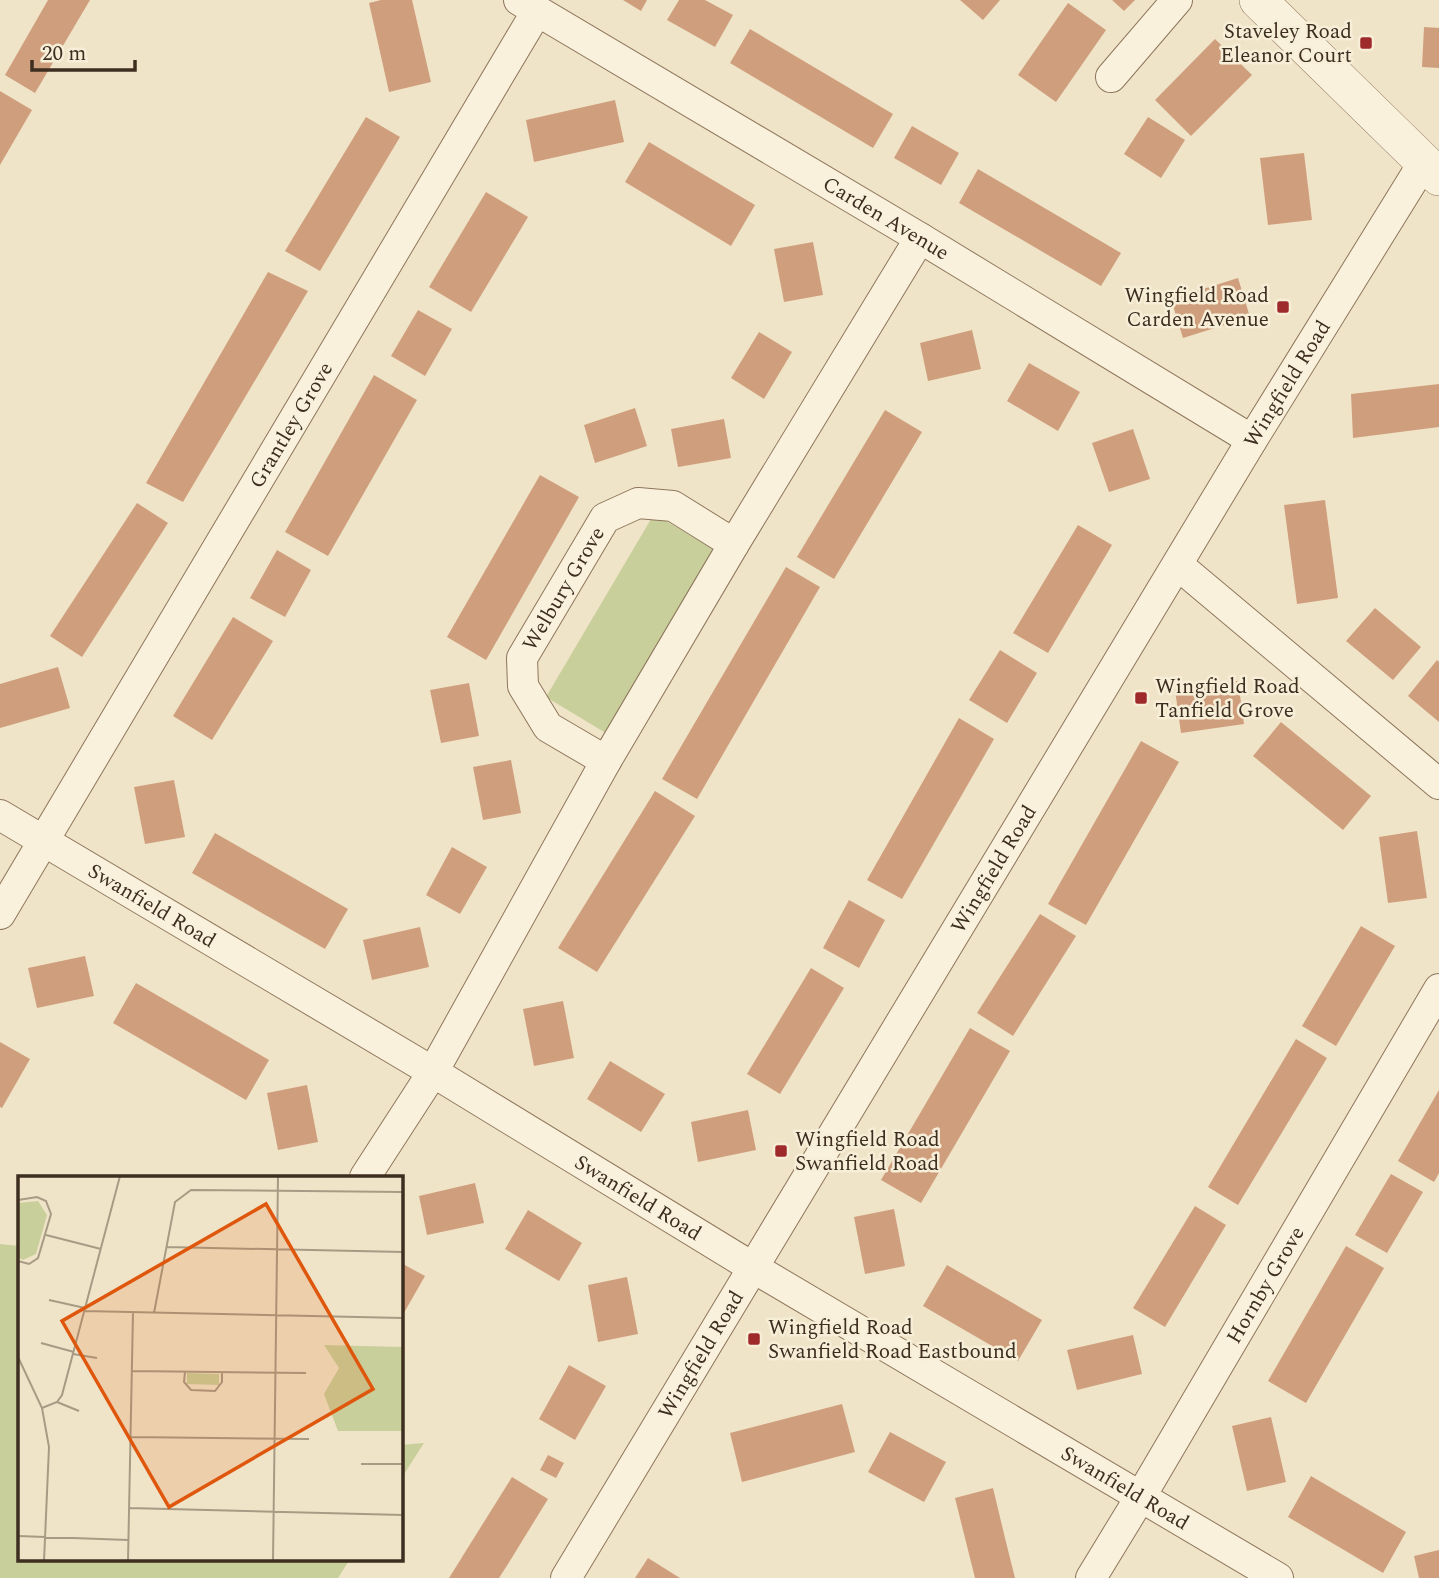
<svg xmlns="http://www.w3.org/2000/svg" width="1439" height="1578" font-family="Spectral,serif">
<style>
.green{fill:#c9cf9b}
.building{fill:#cf9f7d}
.lines{fill:none;stroke-linecap:round;stroke-linejoin:round}
.minor-casing{stroke:#8d765c;stroke-width:32}
.tertiary-casing{stroke:#8d765c;stroke-width:38}
.minor{stroke:#faf1dc;stroke-width:30}
.tertiary{stroke:#faf1dc;stroke-width:37}
.poi-dot{fill:#9e2a2b;stroke:#f7eed8;stroke-width:2.5}
.labels{text-anchor:middle;stroke-width:5;stroke-linejoin:round;paint-order:stroke}
.poi-label{font-size:21px;fill:#3d2e20;stroke:#f7eed8;text-anchor:start}
.street-label{font-size:21px;fill:#3d2e20;stroke:#f7eed8}
.inset-road{fill:none;stroke:#a89b85;stroke-width:2}
.view{fill:#df570d;fill-opacity:0.15;stroke:#df570d;stroke-width:3.5}
.inset-edge{fill:none;stroke:#3d2e20;stroke-width:3.5}
</style>
<rect width="100%" height="100%" fill="#f0e4c8"/>
<g class="green">
<polygon points="654,514 718,552 609,735 546,697"/>
<polygon points="0,1244 19,1246 19,1559 350,1559 338,1578 0,1578"/>
<polygon points="424,1443 401,1479 401,1445"/>
</g>
<g class="building">
<polygon points="48,0 90,0 35,93 5,75"/>
<polygon points="381,0 412,0 431,82 389,92 369,3"/>
<polygon points="623,0 647,0 641,11"/>
<polygon points="679,0 705,0 733,15 715,47 667,20"/>
<polygon points="960,0 1000,0 983,20"/>
<polygon points="1112,0 1135,0 1124,11"/>
<polygon points="1068,3 1106,30 1056,102 1018,75"/>
<polygon points="1424,27 1439,28 1439,68 1422,67"/>
<polygon points="750,29 893,114 873,148 730,63"/>
<polygon points="1215,39 1252,75 1191,136 1155,100"/>
<polygon points="0,91 32,110 0,165"/>
<polygon points="615,100 624,142 534,162 526,120"/>
<polygon points="366,117 400,137 320,271 285,251"/>
<polygon points="1148,117 1185,140 1161,178 1124,154"/>
<polygon points="912,126 959,153 941,185 894,158"/>
<polygon points="649,142 755,205 731,246 625,182"/>
<polygon points="1304,153 1312,220 1268,225 1260,158"/>
<polygon points="978,169 1121,253 1101,286 959,203"/>
<polygon points="486,192 528,217 471,312 429,287"/>
<polygon points="813,242 823,295 784,302 774,249"/>
<polygon points="268,272 308,291 183,502 146,483"/>
<polygon points="1238,278 1250,317 1183,338 1171,299"/>
<polygon points="418,310 452,329 425,376 391,356"/>
<polygon points="972,330 981,369 928,381 920,343"/>
<polygon points="759,332 792,352 764,399 731,378"/>
<polygon points="1029,363 1080,392 1058,431 1007,401"/>
<polygon points="374,375 417,400 328,556 285,532"/>
<polygon points="1439,384 1439,427 1353,438 1351,394"/>
<polygon points="635,408 647,446 595,463 584,425"/>
<polygon points="885,410 922,432 834,579 797,557"/>
<polygon points="724,419 731,458 678,467 671,429"/>
<polygon points="1133,429 1150,479 1109,492 1092,443"/>
<polygon points="540,475 579,497 486,660 447,637"/>
<polygon points="1325,500 1338,598 1297,604 1284,505"/>
<polygon points="137,503 168,523 82,657 50,636"/>
<polygon points="1078,525 1112,545 1048,653 1013,633"/>
<polygon points="277,550 311,570 285,617 250,598"/>
<polygon points="786,567 820,587 697,799 662,779"/>
<polygon points="1375,608 1421,647 1393,680 1346,641"/>
<polygon points="233,617 273,641 212,740 173,716"/>
<polygon points="1000,650 1037,673 1007,723 969,700"/>
<polygon points="1437,660 1439,662 1439,722 1408,696"/>
<polygon points="58,667 70,708 0,728 0,684"/>
<polygon points="1238,681 1244,724 1181,733 1175,690"/>
<polygon points="469,683 479,736 441,743 430,690"/>
<polygon points="959,718 994,739 902,899 867,880"/>
<polygon points="1281,722 1371,796 1343,830 1253,756"/>
<polygon points="1141,741 1179,762 1086,925 1048,904"/>
<polygon points="511,760 521,813 483,820 473,767"/>
<polygon points="174,780 185,837 145,844 134,787"/>
<polygon points="655,791 695,816 597,972 558,948"/>
<polygon points="1417,831 1427,898 1388,903 1379,837"/>
<polygon points="215,833 348,909 325,949 192,873"/>
<polygon points="452,847 487,867 460,914 426,895"/>
<polygon points="849,900 885,920 859,968 823,948"/>
<polygon points="1040,914 1076,936 1013,1036 977,1013"/>
<polygon points="1361,926 1395,946 1336,1046 1302,1026"/>
<polygon points="420,927 429,967 372,980 363,940"/>
<polygon points="85,956 94,996 37,1008 28,968"/>
<polygon points="811,968 844,988 780,1094 747,1074"/>
<polygon points="136,983 269,1060 246,1100 113,1023"/>
<polygon points="563,1001 574,1058 534,1066 523,1009"/>
<polygon points="970,1028 1010,1051 921,1203 881,1180"/>
<polygon points="1296,1039 1327,1058 1238,1205 1208,1187"/>
<polygon points="0,1042 30,1059 2,1108 0,1107"/>
<polygon points="610,1061 665,1094 641,1132 587,1099"/>
<polygon points="307,1085 318,1142 278,1150 267,1093"/>
<polygon points="1439,1090 1439,1173 1434,1182 1398,1161"/>
<polygon points="748,1110 756,1150 698,1162 691,1122"/>
<polygon points="1391,1174 1423,1192 1387,1253 1355,1235"/>
<polygon points="475,1183 484,1223 427,1235 419,1196"/>
<polygon points="1195,1206 1226,1225 1165,1327 1133,1308"/>
<polygon points="894,1209 905,1266 865,1274 854,1217"/>
<polygon points="528,1210 582,1243 559,1281 505,1249"/>
<polygon points="1346,1246 1384,1268 1306,1403 1268,1381"/>
<polygon points="401,1263 425,1276 401,1318"/>
<polygon points="947,1265 1042,1320 1018,1361 923,1306"/>
<polygon points="627,1277 638,1334 598,1342 588,1285"/>
<polygon points="1133,1335 1142,1374 1077,1390 1067,1350"/>
<polygon points="569,1365 606,1386 575,1440 539,1419"/>
<polygon points="842,1404 855,1452 742,1482 730,1433"/>
<polygon points="1271,1417 1286,1482 1247,1491 1232,1426"/>
<polygon points="890,1432 946,1462 924,1502 868,1472"/>
<polygon points="548,1455 564,1463 556,1478 540,1470"/>
<polygon points="1311,1476 1406,1532 1383,1573 1288,1517"/>
<polygon points="512,1477 548,1499 508,1564 499,1578 449,1578"/>
<polygon points="993,1488 1005,1538 1015,1578 975,1578 955,1498"/>
<polygon points="1439,1550 1439,1578 1419,1578 1414,1556"/>
<polygon points="648,1558 680,1578 635,1578"/>
</g>
<g class="lines">
<g class="minor-casing">
<g id="minor">
<path id="s1" d="M519 0 920 238 1252 440"/>
<polyline points="1111,77 1177,0"/>
<polyline points="1178,565 1439,784"/>
<path id="s2" d="M606 761 548 727 523 686 522 658 605 518 638 503 673 506 734 544"/>
<path id="s3" d="M0 815 433 1072 752 1267 1278 1578"/>
<path id="s4" d="M0 914 537 11"/>
<polyline points="365,1177 433,1072 606,761 734,544 920,238"/>
<path id="s5" d="M566 1578 1252 440 1424 162"/>
<path id="s6" d="M1091 1578 1141 1496 1439 989"/>
</g>
</g>
<g class="tertiary-casing">
<polyline id="tertiary" points="1258,0 1439,177"/>
</g>
<use href="#minor" class="minor"/>
<use href="#tertiary" class="tertiary"/>
</g>
<g class="poi-dot">
<rect x="1359" y="36" width="14" height="14" rx="3.5"/>
<rect x="1276" y="300" width="14" height="14" rx="3.5"/>
<rect x="1134" y="691" width="14" height="14" rx="3.5"/>
<rect x="774" y="1144" width="14" height="14" rx="3.5"/>
<rect x="747" y="1332" width="14" height="14" rx="3.5"/>
</g>
<g class="labels">
<g class="poi-label">
<text x="1352" y="38" text-anchor="end">Staveley Road<tspan x="1352" dy="24">Eleanor Court</tspan></text>
<text x="1269" y="302" text-anchor="end">Wingfield Road<tspan x="1269" dy="24">Carden Avenue</tspan></text>
<text x="1155" y="693">Wingfield Road<tspan x="1155" dy="24">Tanfield Grove</tspan></text>
<text x="795" y="1146">Wingfield Road<tspan x="795" dy="24">Swanfield Road</tspan></text>
<text x="768" y="1334">Wingfield Road<tspan x="768" dy="24">Swanfield Road Eastbound</tspan></text>
</g>
<g class="street-label">
<text dy="7" stroke="none"><textPath href="#s1" startOffset="427">Carden Avenue</textPath></text>
<text dy="7" stroke="none"><textPath href="#s5" startOffset="1395">Wingfield Road</textPath></text>
<text dy="7" stroke="none"><textPath href="#s4" startOffset="569">Grantley Grove</textPath></text>
<text dy="7" stroke="none"><textPath href="#s2" startOffset="224">Welbury Grove</textPath></text>
<text dy="7" stroke="none"><textPath href="#s5" startOffset="828">Wingfield Road</textPath></text>
<text dy="7" stroke="none"><textPath href="#s3" startOffset="177">Swanfield Road</textPath></text>
<text dy="7" stroke="none"><textPath href="#s3" startOffset="744">Swanfield Road</textPath></text>
<text dy="7" stroke="none"><textPath href="#s6" startOffset="341">Hornby Grove</textPath></text>
<text dy="7" stroke="none"><textPath href="#s5" startOffset="261">Wingfield Road</textPath></text>
<text dy="7" stroke="none"><textPath href="#s3" startOffset="1311">Swanfield Road</textPath></text>
</g>
</g>
<g transform="translate(18 1176)">
<rect width="385" height="385" fill="#f0e4c8"/>
<path d="M20 25 29 39 18 78 5 84 0 81V27ZM306 169 385 171V255H320L306 218 321 192ZM169 197 201 198V209L169 208Z" fill="#c9cf9b"/>
<path class="inset-road" d="M0 24 19 21 28 25 33 38 20 82 11 88 0 85M28 59 83 73M148 71 385 76M31 124 67 132M66 135 385 142M136 137 157 26 173 14 385 16M23 167 56 176M55 178 79 182M0 181 24 232 31 271 26 385M114 195 288 197M167 196 166 206 173 214 197 215 204 206V196M39 226 61 235M24 232 39 226 44 219 102 0M113 261 291 263M343 288H385M111 332 385 339M0 360 110 364M110 385 115 137M255 385 260 0"/>
<path class="view" d="M248 28 355 213 151 331 44 145Z"/>
<rect width="385" height="385" class="inset-edge"/>
</g>
<path d="M32 60v10h103v-10" fill="none" stroke="#3d2e20" stroke-width="3.5"/>
<text x="42" y="60" font-size="21" fill="#3d2e20" stroke="#f7eed8" stroke-width="5" paint-order="stroke">20 m</text>
</svg>
